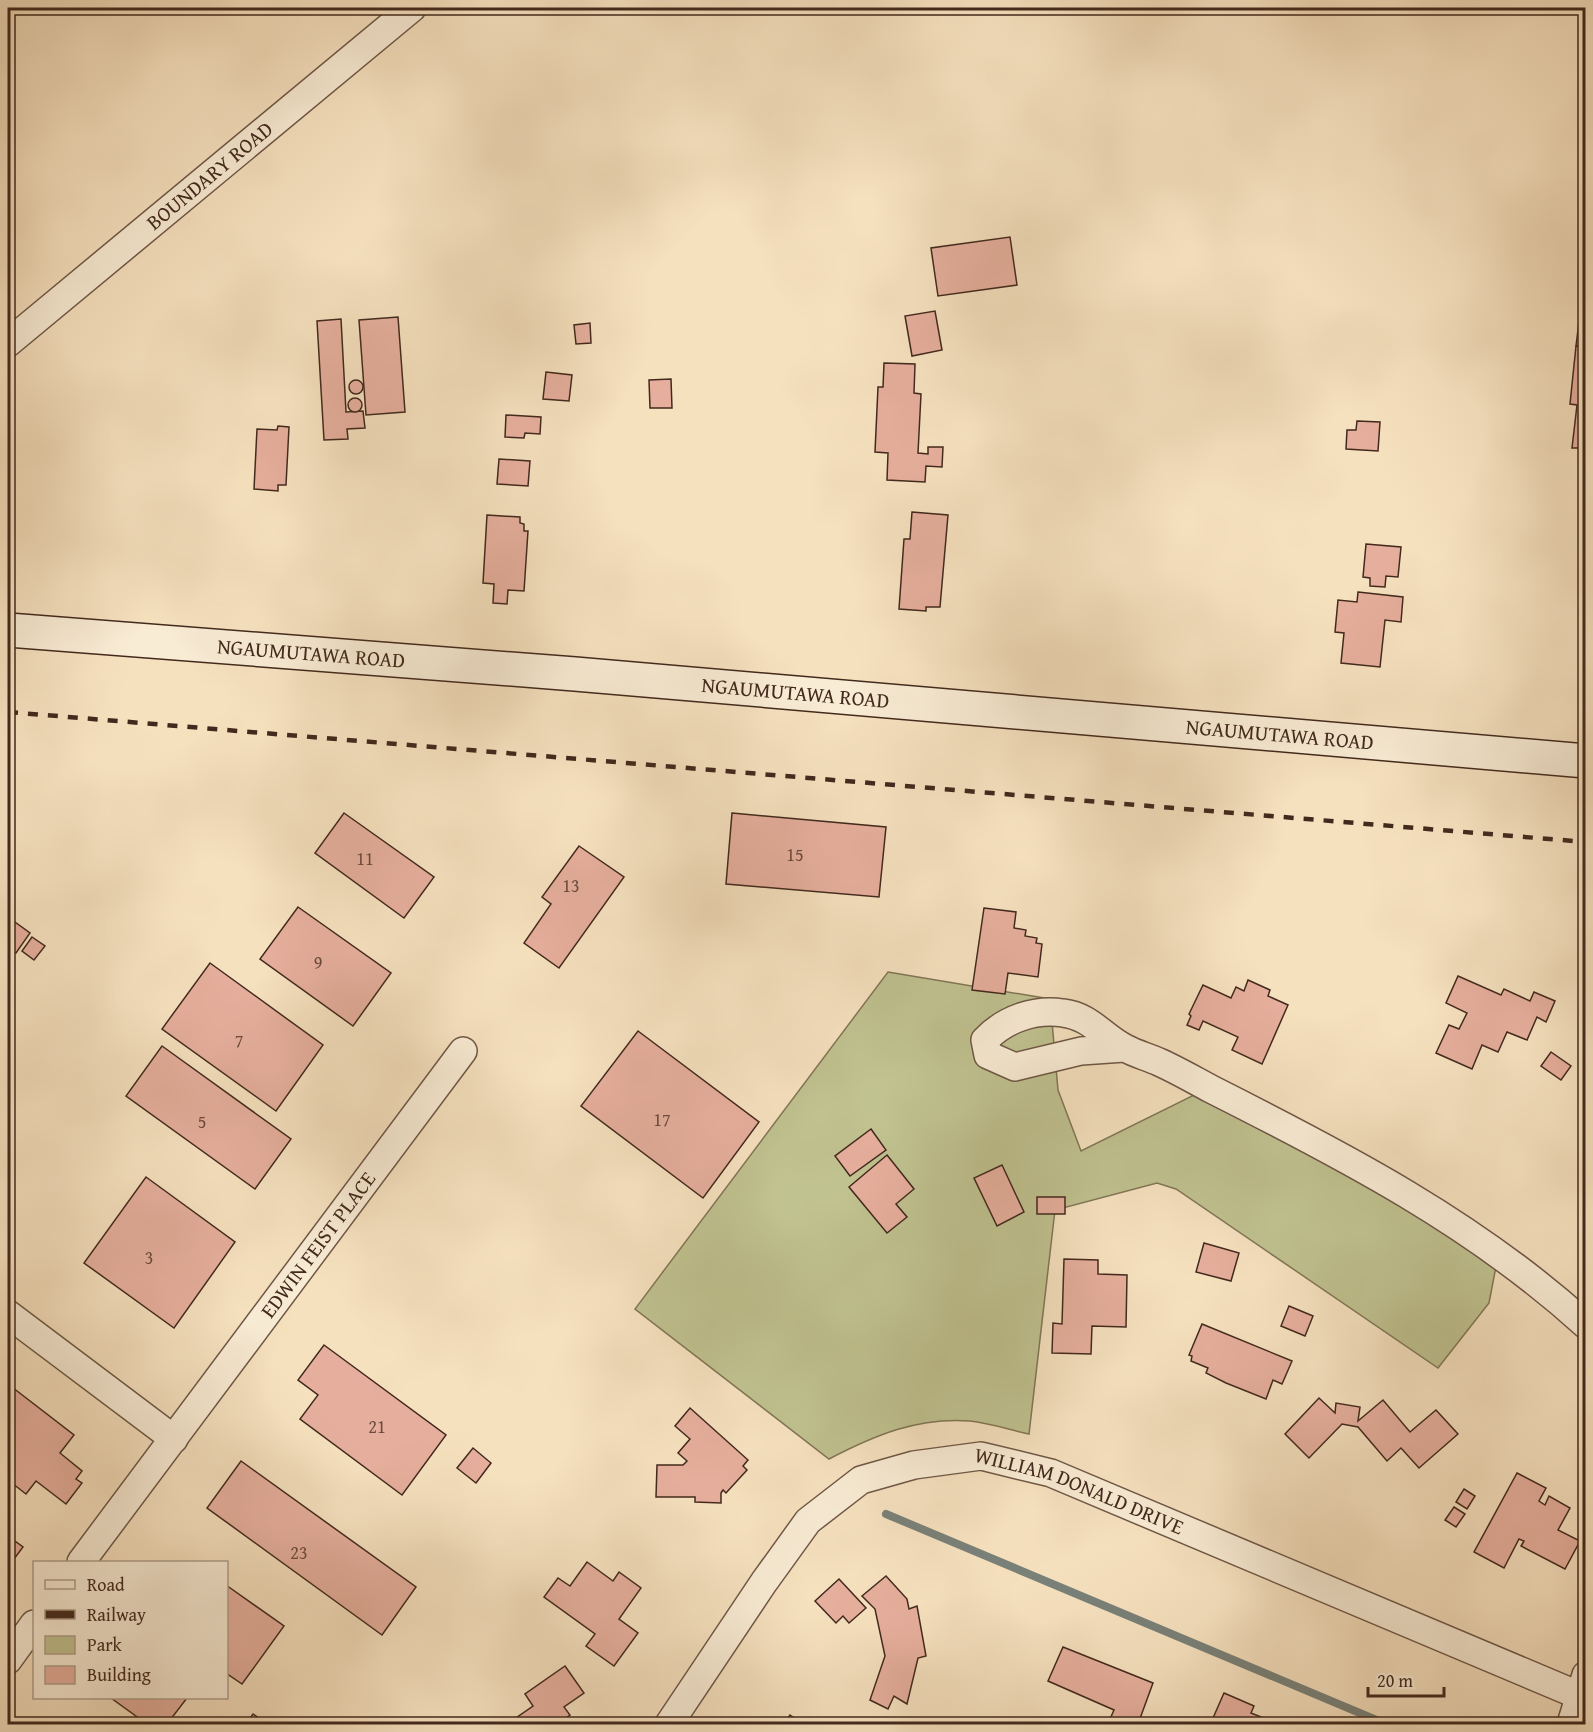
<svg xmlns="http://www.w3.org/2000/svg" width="1593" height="1732" font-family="'Gentium Book Plus',serif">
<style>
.green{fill:#c0c290;stroke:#817656;stroke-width:1.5}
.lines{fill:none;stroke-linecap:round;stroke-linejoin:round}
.stream{stroke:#798179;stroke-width:8}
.building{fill:#e6af9d;stroke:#42291d;stroke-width:1.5}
.street-casing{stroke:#6f5746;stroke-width:30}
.secondary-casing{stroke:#42291d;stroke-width:36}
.street{stroke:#f9ecd5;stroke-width:27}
.secondary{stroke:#f9ecd5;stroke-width:33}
.rail{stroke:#42291d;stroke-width:4.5;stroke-dasharray:10 10;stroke-linecap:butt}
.labels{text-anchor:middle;stroke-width:4.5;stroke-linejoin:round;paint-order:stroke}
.number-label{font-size:18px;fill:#6b4a3d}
.street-label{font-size:21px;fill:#42291d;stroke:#f9ecd5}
</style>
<rect width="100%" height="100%" fill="#f6e1bf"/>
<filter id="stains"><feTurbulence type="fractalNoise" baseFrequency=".00333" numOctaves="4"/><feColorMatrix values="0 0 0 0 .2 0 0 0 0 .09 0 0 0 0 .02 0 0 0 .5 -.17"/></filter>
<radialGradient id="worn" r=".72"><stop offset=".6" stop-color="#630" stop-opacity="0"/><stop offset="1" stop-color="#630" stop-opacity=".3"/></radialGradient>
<path class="green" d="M888 972 1050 999 1058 1090 1081 1151 1202 1091 1498 1256 1489 1303 1438 1368 1176 1189 1157 1183 1055 1210 1029 1434C1010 1430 990 1423 970 1421 918 1417 875 1435 829 1459L635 1309Z"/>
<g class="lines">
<polyline class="stream" points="886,1514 1386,1724"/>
</g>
<g class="building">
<polygon points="1010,237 1017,285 938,296 931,248"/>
<polygon points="1581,305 1586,306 1586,347 1576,346"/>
<polygon points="935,311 942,350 912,356 905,316"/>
<polygon points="398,317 405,412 366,415 359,320"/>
<polygon points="341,319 346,412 363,411 365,428 347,429 348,439 324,440 317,321"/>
<polygon points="590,323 591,343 576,344 574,325"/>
<polygon points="1576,346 1586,347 1586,448 1572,448 1577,405 1570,404"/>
<polygon points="884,363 915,364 914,393 921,394 918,453 928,454 928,447 943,447 942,467 926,466 925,482 887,480 888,453 875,452 878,387 883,387"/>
<polygon points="546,372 572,375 569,401 543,399"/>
<polygon points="671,379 672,408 650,408 649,380"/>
<circle cx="356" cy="387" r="7"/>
<circle cx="355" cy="405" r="7"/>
<polygon points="506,415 541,417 540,434 525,433 524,438 505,437"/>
<polygon points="1357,421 1380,422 1378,451 1346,449 1347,430 1356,430"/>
<polygon points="278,426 289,427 286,485 278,485 278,491 254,489 257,429 277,430"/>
<polygon points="499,459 530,461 528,486 497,484"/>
<polygon points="912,512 948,515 940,607 926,607 926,611 899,609 904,539 910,539"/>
<polygon points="487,515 520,517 520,523 524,524 524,531 528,531 524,591 508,590 507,604 493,603 494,584 483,583"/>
<polygon points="1366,544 1401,547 1398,577 1386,576 1385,587 1370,586 1370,578 1363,577"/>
<polygon points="1358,592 1403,597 1401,622 1385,620 1380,667 1341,663 1344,633 1335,632 1338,600 1357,602"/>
<polygon points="344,813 434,877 404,918 315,853"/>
<polygon points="732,813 886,827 879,897 726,884"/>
<polygon points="579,846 624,877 559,968 524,943 551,904 542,897"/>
<polygon points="298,907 391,973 353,1026 260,959"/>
<polygon points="984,908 1016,912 1014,928 1026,930 1025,936 1037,938 1036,943 1042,944 1038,977 1008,973 1005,994 972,990"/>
<polygon points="8,917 30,933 16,953 8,947"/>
<polygon points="32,937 45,946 34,960 22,951"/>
<polygon points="210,963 323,1045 276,1111 162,1029"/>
<polygon points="1458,976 1501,995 1504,989 1530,1001 1534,992 1555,1001 1546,1022 1537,1017 1527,1040 1507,1032 1498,1052 1482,1045 1472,1069 1436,1053 1449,1025 1459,1029 1467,1013 1446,1003"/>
<polygon points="1248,980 1270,990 1268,996 1288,1005 1262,1064 1232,1050 1238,1037 1203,1021 1199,1030 1187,1025 1191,1016 1189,1014 1203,985 1231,998 1236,987 1244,991"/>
<polygon points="638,1031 759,1122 703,1198 581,1106"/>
<polygon points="162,1046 291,1139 255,1189 126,1096"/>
<polygon points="1551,1052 1571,1066 1561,1080 1541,1066"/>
<polygon points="871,1129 886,1150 850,1176 835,1156"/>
<polygon points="887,1155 914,1189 896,1204 907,1217 887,1233 849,1187"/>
<polygon points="1002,1165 1024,1212 997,1226 974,1178"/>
<polygon points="146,1177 235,1242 174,1328 84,1263"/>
<rect x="1037" y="1197" width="28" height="17"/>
<polygon points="1204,1243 1239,1253 1231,1281 1196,1272"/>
<polygon points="1064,1259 1098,1260 1098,1274 1127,1275 1126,1327 1092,1326 1091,1354 1052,1353 1053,1323 1062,1324"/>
<polygon points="1289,1306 1313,1316 1305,1336 1281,1326"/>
<polygon points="1202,1324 1292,1361 1282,1384 1273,1380 1266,1399 1226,1383 1206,1373 1208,1368 1191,1361 1192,1356 1189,1355"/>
<polygon points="324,1345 446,1435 402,1495 300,1419 318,1395 298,1380"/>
<polygon points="8,1384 74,1435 60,1453 82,1471 76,1479 82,1483 66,1504 36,1481 26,1494 8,1480"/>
<polygon points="1319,1398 1335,1413 1336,1403 1360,1407 1358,1421 1383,1400 1410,1432 1436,1410 1458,1434 1419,1468 1401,1448 1387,1461 1358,1427 1342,1424 1309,1458 1285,1434"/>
<polygon points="690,1408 748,1460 743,1466 747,1470 726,1493 723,1490 721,1493 721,1503 695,1502 695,1497 656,1497 657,1465 683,1465 687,1461 678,1453 690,1439 675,1426"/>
<polygon points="473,1448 491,1463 476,1483 457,1468"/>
<polygon points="241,1461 416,1587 382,1635 207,1508"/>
<polygon points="1517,1473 1546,1488 1539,1501 1545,1505 1549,1496 1570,1508 1558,1530 1580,1541 1565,1569 1521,1546 1524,1541 1519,1539 1504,1568 1474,1552"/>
<polygon points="1464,1489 1475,1496 1467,1509 1456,1502"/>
<polygon points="1454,1507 1465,1514 1456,1527 1445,1520"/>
<polygon points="8,1536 23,1547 8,1567"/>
<polygon points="587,1562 613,1581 619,1572 641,1588 619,1619 638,1633 614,1666 586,1646 595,1634 544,1597 558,1578 570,1586"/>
<polygon points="886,1576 907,1599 909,1609 917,1606 926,1656 918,1658 907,1704 894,1696 888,1709 870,1700 885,1656 875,1609 862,1596"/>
<polygon points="839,1579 866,1608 849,1623 843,1616 836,1623 815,1601"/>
<polygon points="226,1585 284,1626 242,1684 226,1673"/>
<polygon points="1063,1647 1153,1683 1138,1724 1122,1724 1110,1719 1114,1710 1048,1681"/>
<polygon points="565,1666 584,1693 564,1707 570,1715 562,1721 565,1724 507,1724 533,1706 525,1694"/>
<polygon points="1224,1693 1254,1706 1251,1713 1279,1724 1216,1724 1218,1720 1213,1718"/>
<polygon points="111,1698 187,1698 167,1724 147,1724"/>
<polygon points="253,1714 268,1724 246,1724"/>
<polygon points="790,1715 803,1724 784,1724"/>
</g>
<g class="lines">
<g class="street-casing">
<g id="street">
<path id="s1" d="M8 343 412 8"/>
<path d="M1124 1048 1081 1051 1015 1067 988 1055 985 1040C1005 1019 1034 1009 1063 1013 1090 1016 1103 1037 1125 1048 1136 1054 1148 1057 1159 1062 1177 1070 1194 1080 1211 1089 1344 1156 1475 1224 1586 1325"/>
<polyline points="8,1314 174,1439"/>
<path id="s2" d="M81 1562 463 1051"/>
<polyline points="8,1660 34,1624"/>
<path id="s3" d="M669 1724 764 1582 808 1521 861 1480 914 1465 981 1456 1051 1473 1578 1695"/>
<polyline points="1571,1724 1586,1675"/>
</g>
</g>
<g class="secondary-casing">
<g id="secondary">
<path id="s4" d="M8 630 575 674 1586 761"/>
</g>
</g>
<use href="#street" class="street"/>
<use href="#secondary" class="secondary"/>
<polyline class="rail" points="8,712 1586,842"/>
</g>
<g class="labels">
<g class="number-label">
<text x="795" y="861">15</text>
<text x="365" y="865">11</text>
<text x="571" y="892">13</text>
<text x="318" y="969">9</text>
<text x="239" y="1047">7</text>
<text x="662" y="1126">17</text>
<text x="202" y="1128">5</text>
<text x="149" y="1264">3</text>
<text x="377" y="1433">21</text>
<text x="299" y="1559">23</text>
</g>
<g class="street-label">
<text dy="7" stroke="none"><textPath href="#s1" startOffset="262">BOUNDARY ROAD</textPath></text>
<text dy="7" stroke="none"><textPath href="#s4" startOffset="304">NGAUMUTAWA ROAD</textPath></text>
<text dy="7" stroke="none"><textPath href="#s4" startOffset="790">NGAUMUTAWA ROAD</textPath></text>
<text dy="7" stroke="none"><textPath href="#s4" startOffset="1276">NGAUMUTAWA ROAD</textPath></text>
<text dy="7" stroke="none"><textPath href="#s2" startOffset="396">EDWIN FEIST PLACE</textPath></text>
<text dy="7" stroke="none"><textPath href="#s3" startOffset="540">WILLIAM DONALD DRIVE</textPath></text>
</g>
</g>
<rect width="1593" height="1732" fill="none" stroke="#f6e1bf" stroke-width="30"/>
<rect x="9" y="9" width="1575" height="1714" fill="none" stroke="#42291d" stroke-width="3"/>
<rect x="15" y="15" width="1563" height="1702" fill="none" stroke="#42291d" stroke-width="1.5"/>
<rect x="33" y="1561" width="195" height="138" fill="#f9ecd5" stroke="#b09e8b" stroke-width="1.5"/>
<rect x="45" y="1580" width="30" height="9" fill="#f9ecd5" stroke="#b09e8b" stroke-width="1.5"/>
<text x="87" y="1591" font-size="18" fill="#42291d">Road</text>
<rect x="45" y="1610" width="30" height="9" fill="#42291d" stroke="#b09e8b" stroke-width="1.5"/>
<text x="87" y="1621" font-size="18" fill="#42291d">Railway</text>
<rect x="45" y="1636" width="30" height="18" fill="#c0c290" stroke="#b09e8b" stroke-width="1.5"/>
<text x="87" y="1651" font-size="18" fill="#42291d">Park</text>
<rect x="45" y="1666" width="30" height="18" fill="#e6af9d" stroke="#b09e8b" stroke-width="1.5"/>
<text x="87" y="1681" font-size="18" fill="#42291d">Building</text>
<path d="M1368 1687v9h76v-9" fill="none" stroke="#42291d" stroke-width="3"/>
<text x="1377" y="1687" font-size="18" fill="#42291d" stroke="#f9ecd5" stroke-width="4.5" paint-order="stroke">20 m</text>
<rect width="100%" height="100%" filter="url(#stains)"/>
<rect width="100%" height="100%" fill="url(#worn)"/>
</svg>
